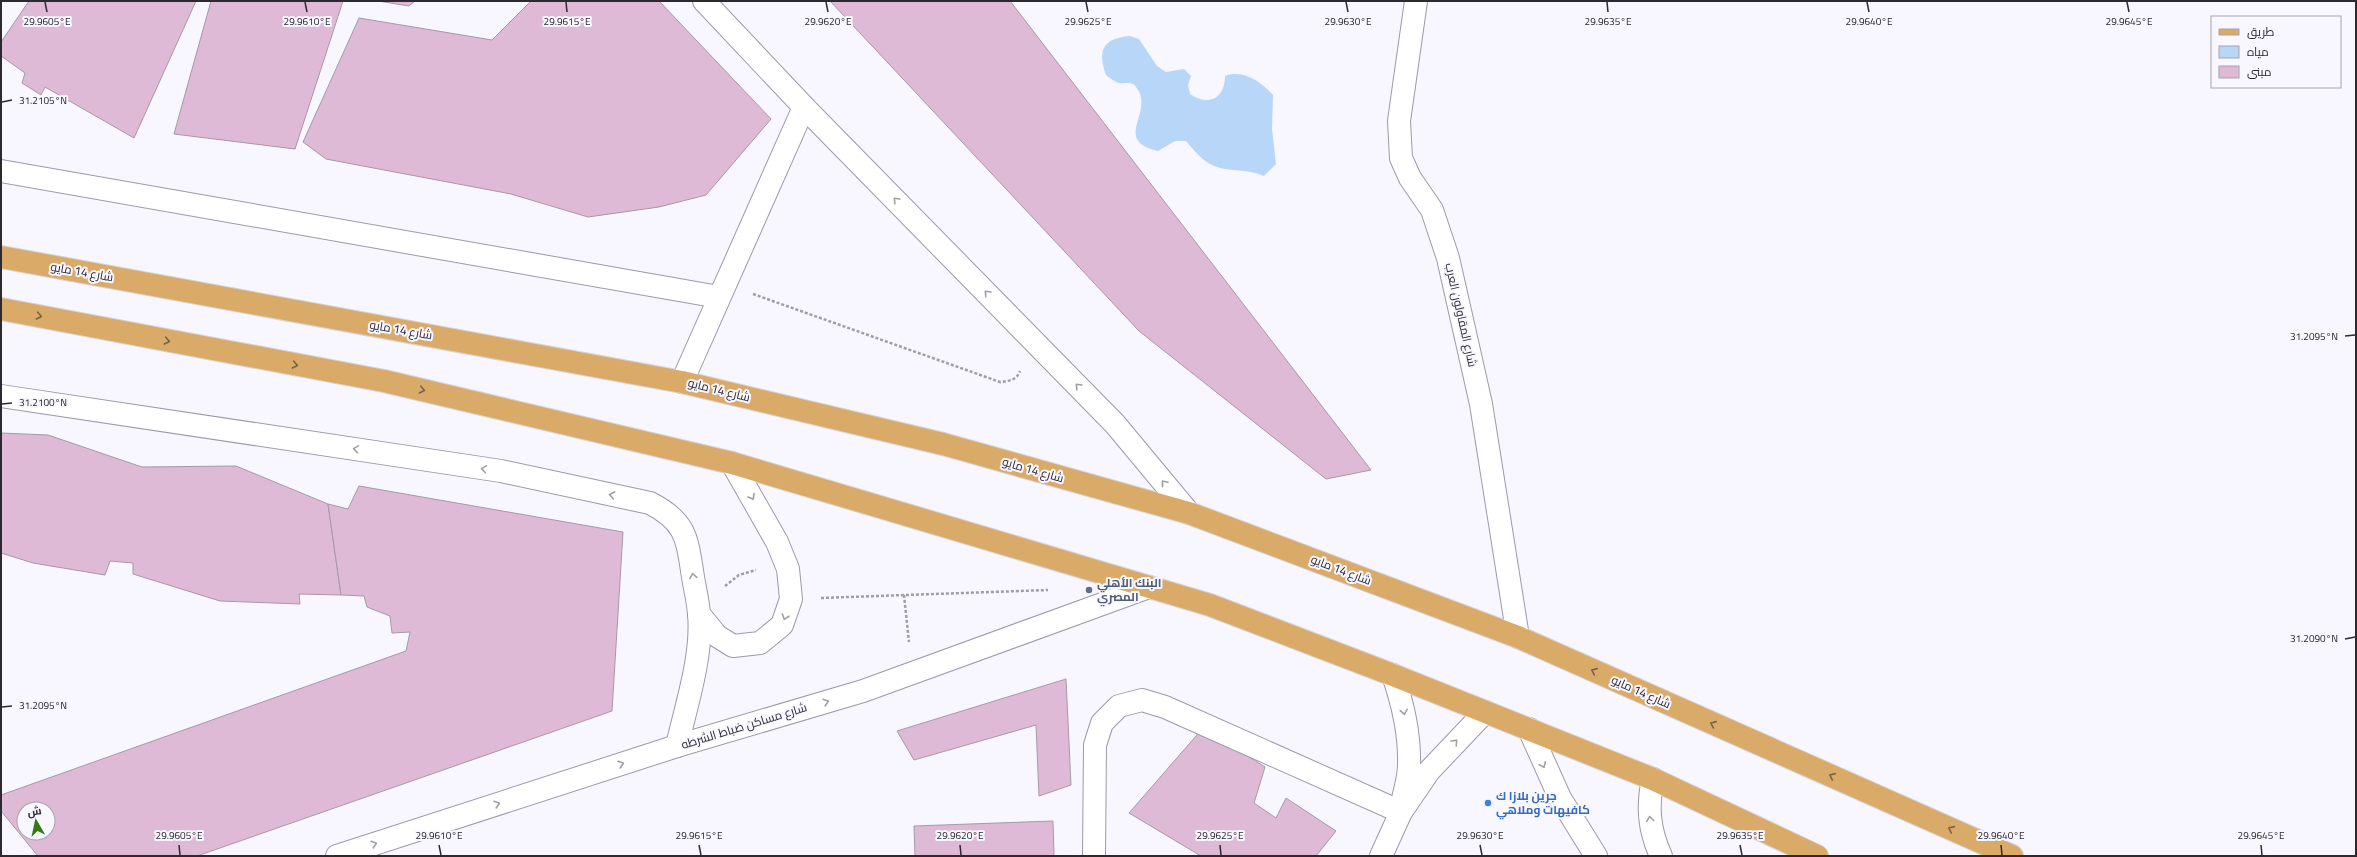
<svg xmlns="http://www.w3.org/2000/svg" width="2357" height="857" font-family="Georgia,Cairo,serif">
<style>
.water{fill:#b8d6f8}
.building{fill:#dfbad7;stroke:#a898a5;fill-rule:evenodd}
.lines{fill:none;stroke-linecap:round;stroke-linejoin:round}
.minor-casing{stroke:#9e99ab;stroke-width:24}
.major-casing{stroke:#d5d4d6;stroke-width:24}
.path{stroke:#a09da5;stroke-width:2.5;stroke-dasharray:3 2;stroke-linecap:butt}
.minor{stroke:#fff;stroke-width:22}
.major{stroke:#daaa69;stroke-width:22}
.oneway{stroke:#a09fa2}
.oneway2{stroke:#7a634a}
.ticks{fill:none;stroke:#2c2931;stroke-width:1.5}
.service-dot{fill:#5c6f8a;stroke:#f8f6fe;stroke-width:1.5}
.shop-dot{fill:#3f7fe0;stroke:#f8f6fe;stroke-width:1.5}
.labels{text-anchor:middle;stroke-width:4;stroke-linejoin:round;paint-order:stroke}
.street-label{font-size:12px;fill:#2c2931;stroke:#f8f6fe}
.service-label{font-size:12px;font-weight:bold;fill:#4e5e75;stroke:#f8f6fe;text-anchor:start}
.shop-label{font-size:12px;font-weight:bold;fill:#366cbe;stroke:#f8f6fe;text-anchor:start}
.ticks-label{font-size:10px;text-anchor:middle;fill:#2c2931;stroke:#f8f6fe;stroke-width:4;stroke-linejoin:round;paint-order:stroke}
</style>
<rect width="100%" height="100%" fill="#f8f6fe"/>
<path class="water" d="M1130 36 1139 39 1157 66 1166 72 1184 69 1191 76 1188 85 1190 94C1209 107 1225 98 1225 76 1244 69 1261 82 1273 95L1272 129 1276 164 1264 176C1246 168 1228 172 1214 166 1202 161 1194 150 1186 141H1175L1158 151C1111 141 1156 111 1136 87 1132 81 1125 84 1119 83 1115 82 1110 78 1106 75 1097 51 1103 38 1130 36Z"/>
<g class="building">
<polygon points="29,1 196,1 134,138 45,87 41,95 22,83 25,73 1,56 1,42"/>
<polygon points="211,1 343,1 295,149 174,134"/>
<polygon points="378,1 415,1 409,6"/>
<polygon points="531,1 659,1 771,119 706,195 659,207 588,217 511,194 326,159 303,142 359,18 492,40"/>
<polygon points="830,1 1010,1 1371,470 1326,479 1139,331"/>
<polygon points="1,433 48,435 142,467 236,466 328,504 341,595 299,594 300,604 220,601 133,574 133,563 110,561 105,575 33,563 1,553"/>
<path d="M359 486 623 532 612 711 197 856H38L1 811V795L406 651 410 632 392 633 390 616 367 607 364 596 341 595 328 504 348 509ZM24 809H48V833H24Z"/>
<polygon points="1066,679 1071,785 1039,796 1036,725 914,760 897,731"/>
<polygon points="1203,728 1265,767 1254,803 1276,818 1286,798 1336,831 1316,856 1201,856 1129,813"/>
<polygon points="1053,821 1054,856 915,856 914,826"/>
</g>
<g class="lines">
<g class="minor-casing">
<g id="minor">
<polyline points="704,1 804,107 1115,424 1189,513"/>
<polyline points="1416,1 1399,121 1401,158 1410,178 1432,210 1448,258 1481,404 1518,637"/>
<polyline points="1,171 719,297"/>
<polyline points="682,382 804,107"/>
<path d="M1 396 501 471 650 503C687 522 687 539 693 577 695 589 698 601 699 614 703 655 686 706 677 746"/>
<polyline points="699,614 717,636 733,646 760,643 782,625 791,599 788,569 777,542 732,463"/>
<path d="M1393 675C1403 704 1410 734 1409 765 1409 778 1404 792 1402 804"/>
<polyline points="1529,729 1560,798 1596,856"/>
<path d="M1653 779C1647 807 1649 830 1661 856"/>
<polyline points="337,856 677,746 863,691 1149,587"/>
<polyline points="1094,856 1095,745 1102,723 1119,706 1142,700 1165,707 1401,812"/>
<polyline points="1381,856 1401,812 1429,771 1485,712"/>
</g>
</g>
<g class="major-casing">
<g id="major">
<polyline points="1,257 682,382 943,444 1189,513 1518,637 2012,856"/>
<polyline points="1,309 384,381 732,463 1210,605 1393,675 1653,779 1817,856"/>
</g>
</g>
<g class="path">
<path d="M753 294 1000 382C1009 381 1017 380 1020 371"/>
<polyline points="725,586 739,575 756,570"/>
<polyline points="904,595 909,642"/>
<polyline points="821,598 1048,590"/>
</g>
<use href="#minor" class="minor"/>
<use href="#major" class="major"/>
</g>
<defs><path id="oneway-chevron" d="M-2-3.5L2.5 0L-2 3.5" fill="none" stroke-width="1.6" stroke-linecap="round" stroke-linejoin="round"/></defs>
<g class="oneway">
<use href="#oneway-chevron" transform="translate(896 200) rotate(-134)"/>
<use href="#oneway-chevron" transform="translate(987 293) rotate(-134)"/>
<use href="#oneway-chevron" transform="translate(1078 386) rotate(-134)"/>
<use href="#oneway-chevron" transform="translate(356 449) rotate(-171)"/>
<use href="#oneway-chevron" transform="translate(484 469) rotate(-171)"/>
<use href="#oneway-chevron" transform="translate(1164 483) rotate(-130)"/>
<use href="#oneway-chevron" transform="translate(612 495) rotate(-168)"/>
<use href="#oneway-chevron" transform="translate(752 497) rotate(60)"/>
<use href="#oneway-chevron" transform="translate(693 576) rotate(-99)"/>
<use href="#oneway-chevron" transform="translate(785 617) rotate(109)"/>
<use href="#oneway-chevron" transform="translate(826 702) rotate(-17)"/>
<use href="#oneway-chevron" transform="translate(1404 712) rotate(80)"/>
<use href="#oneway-chevron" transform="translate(1455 742) rotate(-47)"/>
<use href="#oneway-chevron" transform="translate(621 764) rotate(-18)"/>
<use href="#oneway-chevron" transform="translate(1543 765) rotate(66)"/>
<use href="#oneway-chevron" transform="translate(497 804) rotate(-18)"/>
<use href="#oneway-chevron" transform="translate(1650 819) rotate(-97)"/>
<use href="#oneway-chevron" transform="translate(374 844) rotate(-18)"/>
</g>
<g class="oneway2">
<use href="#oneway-chevron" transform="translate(39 316) rotate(11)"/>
<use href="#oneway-chevron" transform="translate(167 341) rotate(11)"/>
<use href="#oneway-chevron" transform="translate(295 365) rotate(11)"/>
<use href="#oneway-chevron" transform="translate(422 390) rotate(13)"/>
<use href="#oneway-chevron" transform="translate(1594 671) rotate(-156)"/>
<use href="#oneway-chevron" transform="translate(1713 724) rotate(-156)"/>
<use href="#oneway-chevron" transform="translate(1832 776) rotate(-156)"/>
<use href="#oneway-chevron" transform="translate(1951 829) rotate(-156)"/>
</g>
<path class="ticks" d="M45 2 47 12M305 2 307 12M566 2 567 12M826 2 828 12M1086 2 1088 12M1346 2 1348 12M1607 2 1608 12M1867 2 1869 12M2127 2 2129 12M2 102 12 100M2345 336 2355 335M2 404 12 403M2345 639 2355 637M2 707 12 706M179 845 180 855M439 845 441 855M699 845 701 855M960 845 961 855M1220 845 1221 855M1480 845 1482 855M1740 845 1742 855M2001 845 2002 855M2261 845 2262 855"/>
<circle class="service-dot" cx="1089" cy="590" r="4"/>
<circle class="shop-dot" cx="1488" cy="803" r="4"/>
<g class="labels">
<g class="street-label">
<text transform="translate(82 272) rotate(10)" y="4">شارع 14 مايو</text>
<text transform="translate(1461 315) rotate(77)" y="4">شارع المقاولون العرب</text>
<text transform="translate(401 330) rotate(10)" y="4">شارع 14 مايو</text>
<text transform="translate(719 390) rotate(14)" y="4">شارع 14 مايو</text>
<text transform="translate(1033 470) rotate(16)" y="4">شارع 14 مايو</text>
<text transform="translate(1341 570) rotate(21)" y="4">شارع 14 مايو</text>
<text transform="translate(1641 692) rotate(24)" y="4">شارع 14 مايو</text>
<text transform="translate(744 726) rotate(-17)" y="4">شارع مساكن ضباط الشرطه</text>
</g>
<g class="service-label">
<text x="1097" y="587">البنك الأهلي<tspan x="1097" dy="14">المصري</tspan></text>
</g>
<g class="shop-label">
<text x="1496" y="800">جرين بلازا ك<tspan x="1496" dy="14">كافيهات وملاهي</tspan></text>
</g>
</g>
<g class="ticks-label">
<text x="47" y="25">29.9605°E</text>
<text x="307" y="25">29.9610°E</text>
<text x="567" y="25">29.9615°E</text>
<text x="828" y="25">29.9620°E</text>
<text x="1088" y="25">29.9625°E</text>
<text x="1348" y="25">29.9630°E</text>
<text x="1608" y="25">29.9635°E</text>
<text x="1869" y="25">29.9640°E</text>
<text x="2129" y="25">29.9645°E</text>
<text x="43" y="104">31.2105°N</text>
<text x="2314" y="340">31.2095°N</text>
<text x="43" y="406">31.2100°N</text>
<text x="2314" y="642">31.2090°N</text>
<text x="43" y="709">31.2095°N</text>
<text x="179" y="839">29.9605°E</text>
<text x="439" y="839">29.9610°E</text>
<text x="699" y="839">29.9615°E</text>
<text x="960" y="839">29.9620°E</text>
<text x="1220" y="839">29.9625°E</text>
<text x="1480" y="839">29.9630°E</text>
<text x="1740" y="839">29.9635°E</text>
<text x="2001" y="839">29.9640°E</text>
<text x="2261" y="839">29.9645°E</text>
</g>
<rect width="2357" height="857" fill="none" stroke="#2c2931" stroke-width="4"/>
<rect x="2211" y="16" width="130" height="72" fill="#f8f6fe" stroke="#a6a4ac"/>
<rect x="2219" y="29" width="20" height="6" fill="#daaa69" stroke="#a6a4ac"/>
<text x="2247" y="36" font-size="12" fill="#2c2931">طريق</text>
<rect x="2219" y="46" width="20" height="12" fill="#b8d6f8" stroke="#a6a4ac"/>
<text x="2247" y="56" font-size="12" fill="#2c2931">مياه</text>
<rect x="2219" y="66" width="20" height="12" fill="#dfbad7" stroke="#a6a4ac"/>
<text x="2247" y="76" font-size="12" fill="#2c2931">مبنى</text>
<g transform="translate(36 821) rotate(351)"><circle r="19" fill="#f8f6fe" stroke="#a6a4ac"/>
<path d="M0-3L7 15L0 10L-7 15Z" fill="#377815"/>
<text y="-6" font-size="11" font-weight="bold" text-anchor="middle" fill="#2c2931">ش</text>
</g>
</svg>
